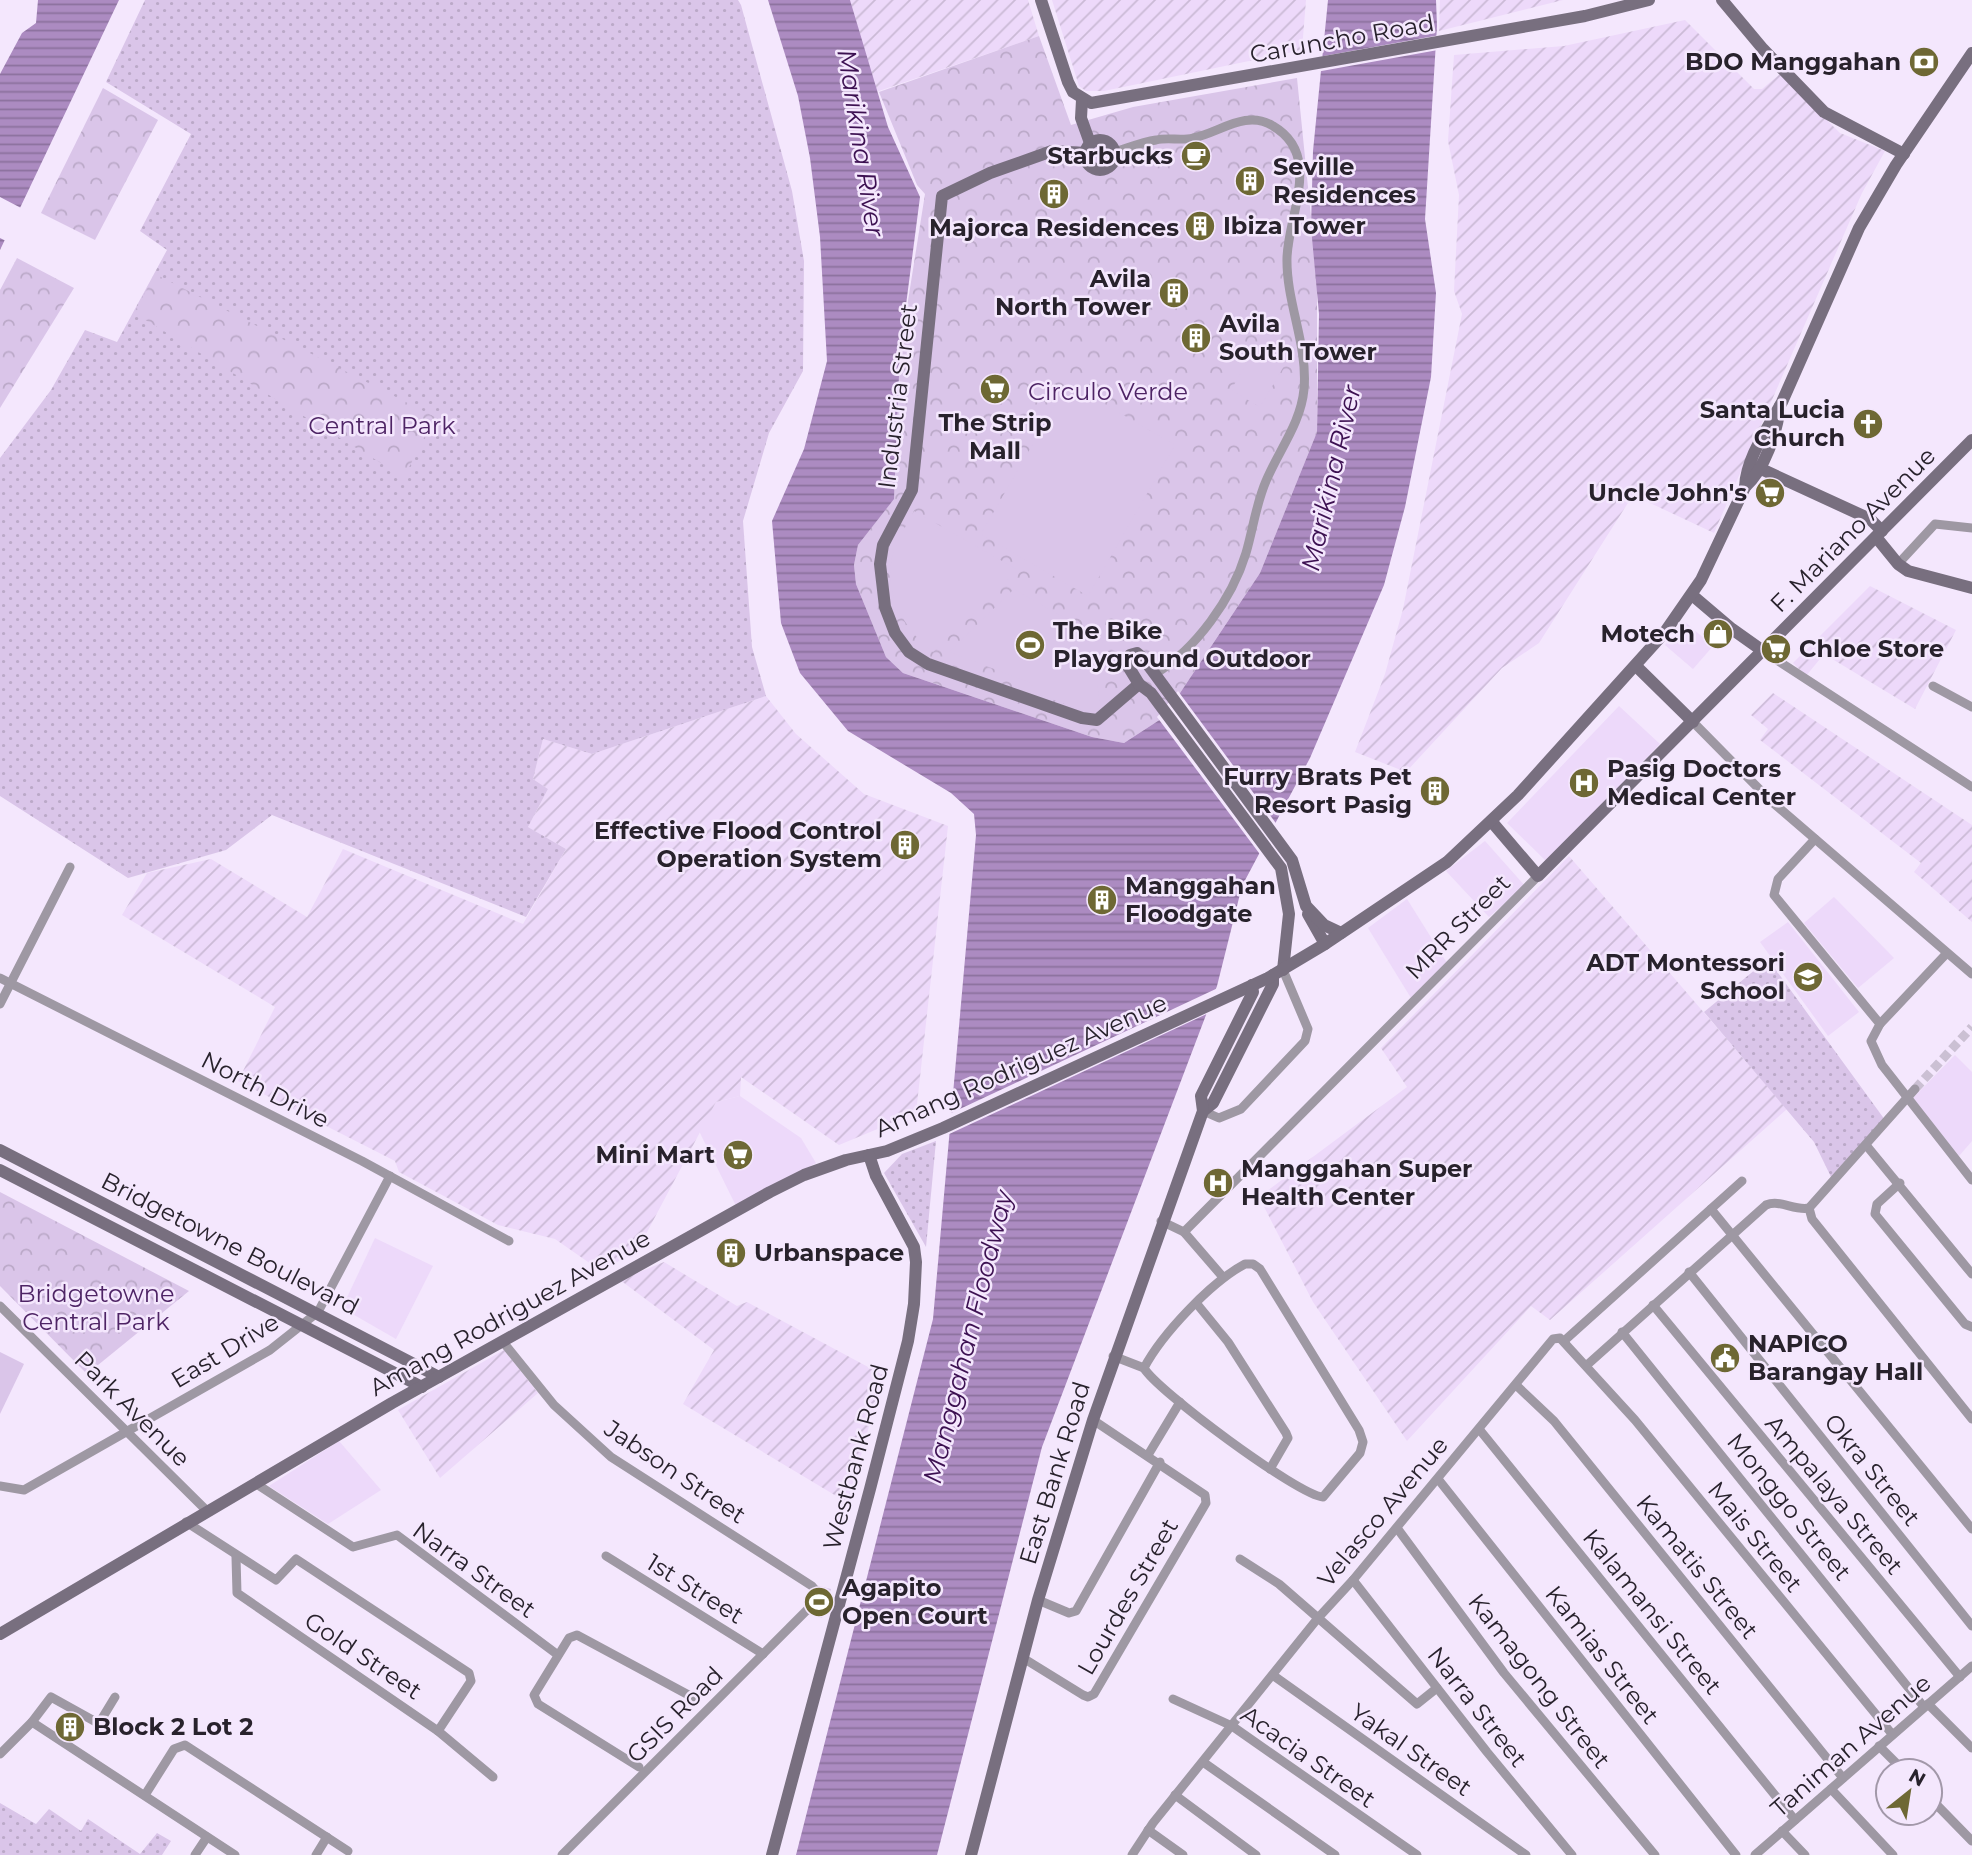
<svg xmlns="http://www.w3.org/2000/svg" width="1972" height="1855" font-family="Montserrat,sans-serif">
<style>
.built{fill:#edd9fa}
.industrial{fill:url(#industrial-furrows)}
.grass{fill:url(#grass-dots)}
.park{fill:url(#park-crowns)}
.pitch{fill:#dac5e9}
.water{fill:url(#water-rules)}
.pier{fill:#f4e7fd}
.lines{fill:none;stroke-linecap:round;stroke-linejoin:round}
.street-tunnel{stroke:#cbc0d3;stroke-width:9;stroke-dasharray:9 4.5;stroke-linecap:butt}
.street{stroke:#9e98a3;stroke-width:9}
.secondary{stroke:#786f7f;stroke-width:12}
.labels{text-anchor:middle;stroke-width:5;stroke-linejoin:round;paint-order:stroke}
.street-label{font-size:24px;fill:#28222c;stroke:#f4e7fd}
.poi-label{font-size:24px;font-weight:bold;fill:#28222c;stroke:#f4e7fd;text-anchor:start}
.park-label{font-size:24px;fill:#4e2465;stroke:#f4e7fd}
.water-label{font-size:26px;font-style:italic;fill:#3c1051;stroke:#f4e7fd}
</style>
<defs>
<pattern id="industrial-furrows" width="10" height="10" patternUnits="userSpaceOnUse" patternTransform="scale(1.75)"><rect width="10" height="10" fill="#edd9fa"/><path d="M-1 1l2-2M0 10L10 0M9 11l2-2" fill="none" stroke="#cbbad6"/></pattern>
<pattern id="grass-dots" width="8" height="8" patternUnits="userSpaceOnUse" patternTransform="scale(1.75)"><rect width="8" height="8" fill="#dac5e9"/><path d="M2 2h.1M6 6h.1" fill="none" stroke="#bba9c8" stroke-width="1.8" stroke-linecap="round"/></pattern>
<pattern id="park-crowns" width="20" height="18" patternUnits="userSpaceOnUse" patternTransform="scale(1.75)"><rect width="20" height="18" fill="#dac5e9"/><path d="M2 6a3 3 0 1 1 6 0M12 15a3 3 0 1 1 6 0" fill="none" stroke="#bba9c8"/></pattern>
<pattern id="water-rules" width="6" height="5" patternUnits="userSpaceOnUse" patternTransform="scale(1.75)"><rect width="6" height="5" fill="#ac8bc1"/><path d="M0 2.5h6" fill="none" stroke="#8c719d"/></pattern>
</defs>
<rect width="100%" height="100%" fill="#f4e7fd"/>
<g class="built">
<polygon points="1685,622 1713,646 1693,669 1665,645"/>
<polygon points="1619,706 1660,744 1548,863 1507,823"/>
<polygon points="1485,841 1525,886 1489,917 1446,871"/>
<polygon points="1834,897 1894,958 1858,988 1804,923"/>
<polygon points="1407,899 1447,963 1411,998 1368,928"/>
<polygon points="1788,922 1859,1012 1828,1036 1760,942"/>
<polygon points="1955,1055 1972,1072 1972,1141 1959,1156 1913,1098"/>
<polygon points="740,1096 801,1138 816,1163 736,1206 699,1131 716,1102"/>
<polygon points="375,1238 433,1266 396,1339 342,1308"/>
<polygon points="339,1441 381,1490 328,1524 269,1486"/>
</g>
<g class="industrial">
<polygon points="850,0 1028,0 1039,36 876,92"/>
<polygon points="1052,0 1306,0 1302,50 1104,91 1086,91 1079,86"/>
<polygon points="1440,0 1563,0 1439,31"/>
<polygon points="1685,20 1754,89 1762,89 1780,74 1840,133 1885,151 1862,193 1714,533 1633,495 1539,643 1502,668 1406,772 1355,752 1385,674 1403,609 1462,314 1454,291 1459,195 1448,141 1454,55 1564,46"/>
<polygon points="1870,586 1956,630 1915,709 1824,654 1806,676 1793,663"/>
<polygon points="1773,693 1972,825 1972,922 1914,872 1921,863 1760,740 1768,729 1751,715"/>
<polygon points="766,696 796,734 864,794 948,826 916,1113 839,1145 741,1077 740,1096 716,1102 637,1251 601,1271 555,1239 498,1225 399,1172 395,1161 238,1081 275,1007 122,915 147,873 211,859 307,917 343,849 523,924 566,849 528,827 548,789 533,779 543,739 592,754"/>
<polygon points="1569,856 1787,1109 1550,1320 1531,1306 1407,1441 1313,1302 1259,1197 1407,1087 1381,1048"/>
<polygon points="664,1262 737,1306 747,1302 883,1375 848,1503 683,1404 714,1350 620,1280"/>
<polygon points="504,1350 538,1393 440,1478 398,1410"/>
</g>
<g class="grass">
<polygon points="145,0 738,0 741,5 792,191 804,261 803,371 769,433 743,521 752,647 766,696 592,754 543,739 533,779 548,789 528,827 566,849 526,917 272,815 226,850 128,878 0,796 0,458 51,390 85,330 117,342 167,250 140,231 191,134 106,82"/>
<polygon points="1768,959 1885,1120 1833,1181 1814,1142 1704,1012"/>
<polygon points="936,1141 926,1247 884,1173 902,1154"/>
<polygon points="0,1803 36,1824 49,1809 81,1831 88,1819 140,1854 157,1833 171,1841 162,1855 0,1855"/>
</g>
<g class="park">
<polygon points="1039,36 1071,125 1133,107 1297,78 1317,276 1317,432 1260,573 1164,717 1124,743 1092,737 903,673 886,657 856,584 854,565 858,545 894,498 900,351 925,194 917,185 879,92"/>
<polygon points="103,88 158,120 95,240 41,213"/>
<polygon points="17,258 74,288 0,408 0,290"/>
<polygon points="155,274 435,417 404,477 134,313"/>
<polygon points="0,1192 189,1291 87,1374 0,1286"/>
</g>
<g class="pitch">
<polygon points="1255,349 1284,366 1260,407 1231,390"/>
<polygon points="1068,383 1175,445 1088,596 981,534"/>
<path d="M914 511 1018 570 933 652C903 629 881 589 894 551 899 537 907 524 914 511Z"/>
<polygon points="1014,589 1099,637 1109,653 1096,680 1101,707 1092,714 1035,693 1031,683 949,652"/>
<polygon points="0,1352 24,1364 0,1414"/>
<polygon points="815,1585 831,1589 822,1618 806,1614"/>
</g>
<g class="water">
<polygon points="38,0 119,0 0,250 0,74 22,33 36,23"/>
<polygon points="768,0 850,0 888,127 920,197 900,351 894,499 858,545 854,565 856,584 886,657 903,673 1092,737 1124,743 1164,717 1260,573 1317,432 1319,314 1311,227 1313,151 1328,0 1436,0 1437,26 1425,219 1436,293 1431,377 1405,507 1384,585 1310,758 1242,886 1217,986 1042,1447 937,1855 796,1855 933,1319 976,835 974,814 951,793 848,731 800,673 781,623 772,521 804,449 827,361 820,237 810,158 798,96"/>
</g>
<g class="pier">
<polygon points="1440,35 1438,50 1316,72 1318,57"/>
<polygon points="0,197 23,209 8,242 0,238"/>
<polygon points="1178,691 1278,826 1262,857 1157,717"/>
<polygon points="1220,987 1211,1012 945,1136 947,1115"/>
</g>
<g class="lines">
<polyline class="street-tunnel" points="1915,1089 1972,1027"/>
<g class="street">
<path d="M1115 152C1128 148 1142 142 1156 140 1168 137 1181 141 1193 138 1219 133 1246 109 1273 126 1323 155 1288 215 1287 258 1286 302 1308 345 1304 389 1301 423 1279 450 1266 481 1256 504 1253 529 1246 553 1232 599 1196 649 1155 674"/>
<polyline points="1898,564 1935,524 1972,528"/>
<polyline points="1763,651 1972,787"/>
<polyline points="1933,686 1972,707"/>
<polyline points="1693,722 1771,801 1972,974"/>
<polyline points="1815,839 1778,879 1774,895 1880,1024 1871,1041 1882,1065 1972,1180"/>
<polyline points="0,978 362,1161 509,1241"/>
<polyline points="0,1004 70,867"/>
<polyline points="1880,1024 1947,953"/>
<polyline points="1203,1111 1219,1118 1241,1109 1305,1041 1308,1029 1283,970"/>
<polyline points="1866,1145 1972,1274"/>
<polyline points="1900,1183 1877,1204 1875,1214 1965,1324 1972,1327"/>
<polyline points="1809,1208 1812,1219 1972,1419"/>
<polyline points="1711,1209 1972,1529"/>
<polyline points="1161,1221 1184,1232 1222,1276"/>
<polyline points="1184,1232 1538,876"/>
<path d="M1245 1264H1253L1260 1269 1359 1430 1363 1442 1360 1453 1323 1497C1299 1496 1156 1390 1144 1368 1162 1334 1211 1282 1245 1264Z"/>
<polyline points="1689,1272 1972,1626"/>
<polyline points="1197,1304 1228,1342 1286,1433 1288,1438 1270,1469"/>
<polyline points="1653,1305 1960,1677"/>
<polyline points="0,1306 206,1510"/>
<polyline points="1622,1332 1924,1707"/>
<polyline points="1564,1341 1742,1181"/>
<polyline points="503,1342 554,1405 611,1457 812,1586 816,1591 815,1602"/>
<polyline points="1113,1356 1144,1368"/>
<path d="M1587 1365 1766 1205C1780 1199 1794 1211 1809 1208L1915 1089"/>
<polyline points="1516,1385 1554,1421 1843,1778"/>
<polyline points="1479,1429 1795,1820"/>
<polyline points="1148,1455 1180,1402"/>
<polyline points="1438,1479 1736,1855"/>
<polyline points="255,1483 353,1547 397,1535 558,1655"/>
<polyline points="0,1486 24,1490 270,1350 318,1312 390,1176"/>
<polyline points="186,1522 276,1580 296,1559 469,1673 471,1681 438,1731"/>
<polyline points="1397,1528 1504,1673 1655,1855"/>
<polyline points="606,1556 763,1654"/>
<polyline points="236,1557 237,1593 438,1731 493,1777"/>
<polyline points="1240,1559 1279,1584 1417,1704 1437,1688"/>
<polyline points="1353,1580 1487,1752 1572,1855"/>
<polyline points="1038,1600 1069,1613 1076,1611 1160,1462"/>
<polyline points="815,1602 838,1608"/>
<polyline points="1023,1658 1083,1695 1088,1697 1094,1694 1206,1503 1205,1495 1093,1420"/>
<polyline points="1274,1676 1526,1855"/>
<polyline points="1173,1699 1232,1726 1417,1855"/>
<polyline points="1928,1704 1972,1748"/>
<polyline points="32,1722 235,1855"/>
<polyline points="1879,1746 1904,1771"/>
<polyline points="0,1754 32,1722 51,1697 96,1722 101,1720 115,1697"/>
<polyline points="1203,1762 1335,1855"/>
<polyline points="639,1767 538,1704 534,1695 569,1638 577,1635 696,1699"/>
<polyline points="1831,1789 1893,1855"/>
<polyline points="145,1795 174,1749 185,1745 348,1851"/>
<polyline points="1175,1795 1256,1855"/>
<polyline points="1930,1798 1972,1841"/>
<polyline points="1148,1830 1183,1855"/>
<polyline points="1782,1831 1805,1855"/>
<polyline points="195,1855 207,1837"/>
<polyline points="316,1855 327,1837"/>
<polyline points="562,1855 815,1602"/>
<polyline points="1132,1855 1153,1823 1318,1618 1353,1580 1553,1339 1560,1338 1635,1420 1892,1734"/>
<polyline points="1755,1855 1972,1666"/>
</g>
<g class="secondary">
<polyline points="1041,0 1068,82 1073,92 1091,103 1585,16 1649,0"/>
<polyline points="1722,0 1763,49 1824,112 1904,154"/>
<polyline points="1082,100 1081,118 1090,143"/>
<circle cx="1100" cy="155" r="15"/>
<polyline points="1085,153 1052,151 990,173 942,196 912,490 883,545 880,564 885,607 895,633 909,652 928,664 1082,718 1097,720 1139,684"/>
<polyline points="1759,468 1870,519 1882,531"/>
<path d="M1745 487C1746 458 1768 428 1782 402L1859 228 1896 165 1972 53"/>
<polyline points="1876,537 1898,564 1908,571 1972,588"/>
<polyline points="1692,595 1732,629 1763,651"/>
<polyline points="1636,666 1693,722"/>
<polyline points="1492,822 1538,876 1972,440"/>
<polyline points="1308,914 1325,944"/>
<polyline points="1283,970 1289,914 1281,868 1151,693 1139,684 1128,666 1130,655 1137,653 1143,658 1292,860 1306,906 1324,925 1341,933"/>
<polyline points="1203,1111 1213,1103 1273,984 1273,975"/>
<polyline points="0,1150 439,1377"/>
<polyline points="0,1170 422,1387"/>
<path d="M0 1634 392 1403 770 1192 804 1175 846 1160 887 1151 943 1128 1268 978 1325 944 1447 862 1518 795 1665 632 1701 580 1745 487C1765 469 1777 432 1780 406"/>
<polyline points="772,1855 870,1489 908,1341 914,1304 916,1262 914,1247 876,1176 869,1155"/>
<polyline points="971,1855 1038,1600 1093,1420 1203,1111 1201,1096 1253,992 1252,985"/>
</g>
</g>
<defs>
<g id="bank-disc" transform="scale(1.575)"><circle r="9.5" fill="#6e6834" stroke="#f4e7fd"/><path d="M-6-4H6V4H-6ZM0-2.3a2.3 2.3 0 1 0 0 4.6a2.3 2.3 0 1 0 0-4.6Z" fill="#fff"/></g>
<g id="cafe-disc" transform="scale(1.575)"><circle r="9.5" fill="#6e6834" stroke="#f4e7fd"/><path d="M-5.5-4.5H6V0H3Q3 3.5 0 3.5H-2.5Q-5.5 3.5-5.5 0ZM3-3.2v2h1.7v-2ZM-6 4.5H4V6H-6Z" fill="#fff"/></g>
<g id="building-disc" transform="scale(1.575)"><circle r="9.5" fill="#6e6834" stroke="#f4e7fd"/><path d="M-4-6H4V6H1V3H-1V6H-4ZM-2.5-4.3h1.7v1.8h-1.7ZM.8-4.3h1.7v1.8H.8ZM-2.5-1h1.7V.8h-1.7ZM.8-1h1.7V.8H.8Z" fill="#fff"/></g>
<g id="supermarket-disc" transform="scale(1.575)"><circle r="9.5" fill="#6e6834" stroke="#f4e7fd"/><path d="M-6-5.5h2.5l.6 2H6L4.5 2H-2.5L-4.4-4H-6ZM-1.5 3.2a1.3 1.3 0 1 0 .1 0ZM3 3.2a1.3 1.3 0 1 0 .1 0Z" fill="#fff"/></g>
<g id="church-disc" transform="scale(1.575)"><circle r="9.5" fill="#6e6834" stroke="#f4e7fd"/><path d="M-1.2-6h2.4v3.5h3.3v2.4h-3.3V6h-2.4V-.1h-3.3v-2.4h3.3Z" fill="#fff"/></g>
<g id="shop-disc" transform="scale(1.575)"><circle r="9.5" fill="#6e6834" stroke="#f4e7fd"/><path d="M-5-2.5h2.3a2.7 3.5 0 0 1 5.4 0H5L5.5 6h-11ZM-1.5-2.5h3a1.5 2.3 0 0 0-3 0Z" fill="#fff"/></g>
<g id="stadium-disc" transform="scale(1.575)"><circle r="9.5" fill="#6e6834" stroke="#f4e7fd"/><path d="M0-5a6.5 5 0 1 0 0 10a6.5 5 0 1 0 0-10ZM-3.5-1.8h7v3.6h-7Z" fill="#fff"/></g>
<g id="hospital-disc" transform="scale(1.575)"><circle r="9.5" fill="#6e6834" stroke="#f4e7fd"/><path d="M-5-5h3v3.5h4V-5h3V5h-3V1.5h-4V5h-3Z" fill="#fff"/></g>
<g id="school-disc" transform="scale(1.575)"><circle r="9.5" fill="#6e6834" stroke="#f4e7fd"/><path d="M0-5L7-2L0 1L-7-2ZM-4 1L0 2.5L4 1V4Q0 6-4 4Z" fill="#fff"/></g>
<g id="civic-disc" transform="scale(1.575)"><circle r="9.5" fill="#6e6834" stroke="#f4e7fd"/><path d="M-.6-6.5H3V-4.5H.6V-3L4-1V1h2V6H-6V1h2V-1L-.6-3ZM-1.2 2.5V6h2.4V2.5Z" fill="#fff"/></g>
</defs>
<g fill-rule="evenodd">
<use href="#bank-disc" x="1924" y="62"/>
<use href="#cafe-disc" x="1196" y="156"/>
<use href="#building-disc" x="1250" y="181"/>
<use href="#building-disc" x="1054" y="194"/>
<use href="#building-disc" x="1200" y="226"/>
<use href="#building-disc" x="1174" y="293"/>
<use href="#building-disc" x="1196" y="338"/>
<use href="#supermarket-disc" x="995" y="389"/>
<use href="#church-disc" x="1868" y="424"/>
<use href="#supermarket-disc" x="1770" y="493"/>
<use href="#shop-disc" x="1718" y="634"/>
<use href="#stadium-disc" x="1030" y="645"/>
<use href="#supermarket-disc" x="1776" y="649"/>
<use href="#hospital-disc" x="1584" y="783"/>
<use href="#building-disc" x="1435" y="791"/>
<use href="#building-disc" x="905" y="845"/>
<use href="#building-disc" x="1102" y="900"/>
<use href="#school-disc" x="1808" y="977"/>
<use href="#supermarket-disc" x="738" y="1155"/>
<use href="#hospital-disc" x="1218" y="1183"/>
<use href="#building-disc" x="731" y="1253"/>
<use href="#civic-disc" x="1725" y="1358"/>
<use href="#stadium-disc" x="819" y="1602"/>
<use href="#building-disc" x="70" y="1727"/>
</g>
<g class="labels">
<g class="street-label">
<text transform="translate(1342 39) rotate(-10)" y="8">Caruncho Road</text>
<text transform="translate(898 396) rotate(-83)" y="8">Industria Street</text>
<text transform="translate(1853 530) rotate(-45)" y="8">F. Mariano Avenue</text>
<text transform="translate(1458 927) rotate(-45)" y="8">MRR Street</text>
<text transform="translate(1021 1066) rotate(-24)" y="8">Amang Rodriguez Avenue</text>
<text transform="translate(265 1090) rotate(27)" y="8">North Drive</text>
<text transform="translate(230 1244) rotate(27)" y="8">Bridgetowne Boulevard</text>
<text transform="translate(510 1313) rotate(-29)" y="8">Amang Rodriguez Avenue</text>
<text transform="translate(225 1351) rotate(-31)" y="8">East Drive</text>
<text transform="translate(132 1409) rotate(45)" y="8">Park Avenue</text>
<text transform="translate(856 1457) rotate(-75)" y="8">Westbank Road</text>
<text transform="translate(1872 1470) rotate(51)" y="8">Okra Street</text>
<text transform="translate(675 1472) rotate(34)" y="8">Jabson Street</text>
<text transform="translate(1055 1473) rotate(-73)" y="8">East Bank Road</text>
<text transform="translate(1834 1495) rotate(50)" y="8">Ampalaya Street</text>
<text transform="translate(1789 1507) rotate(51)" y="8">Monggo Street</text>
<text transform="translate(1383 1512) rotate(-50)" y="8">Velasco Avenue</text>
<text transform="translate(1755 1537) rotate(51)" y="8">Mais Street</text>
<text transform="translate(1697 1567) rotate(51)" y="8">Kamatis Street</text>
<text transform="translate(474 1570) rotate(36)" y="8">Narra Street</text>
<text transform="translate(695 1589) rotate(32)" y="8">1st Street</text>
<text transform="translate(1128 1597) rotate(-60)" y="8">Lourdes Street</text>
<text transform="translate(1652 1612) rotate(51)" y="8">Kalamansi Street</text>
<text transform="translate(1602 1655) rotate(52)" y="8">Kamias Street</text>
<text transform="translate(363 1656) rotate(34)" y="8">Gold Street</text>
<text transform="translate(1539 1681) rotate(52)" y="8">Kamagong Street</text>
<text transform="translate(1477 1707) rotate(52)" y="8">Narra Street</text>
<text transform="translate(675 1715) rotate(-45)" y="8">GSIS Road</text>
<text transform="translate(1851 1746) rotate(-41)" y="8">Taniman Avenue</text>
<text transform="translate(1411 1750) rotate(35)" y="8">Yakal Street</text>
<text transform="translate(1308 1757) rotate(35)" y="8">Acacia Street</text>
</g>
<g class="poi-label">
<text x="1901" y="70" text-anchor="end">BDO Manggahan</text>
<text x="1173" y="164" text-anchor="end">Starbucks</text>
<text x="1273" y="175">Seville<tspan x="1273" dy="28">Residences</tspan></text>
<text x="1223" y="234">Ibiza Tower</text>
<text x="1054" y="236" text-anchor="middle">Majorca Residences</text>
<text x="1151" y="287" text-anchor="end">Avila<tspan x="1151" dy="28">North Tower</tspan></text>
<text x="1219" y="332">Avila<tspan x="1219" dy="28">South Tower</tspan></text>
<text x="1845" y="418" text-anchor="end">Santa Lucia<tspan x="1845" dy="28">Church</tspan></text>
<text x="995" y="431" text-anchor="middle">The Strip<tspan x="995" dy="28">Mall</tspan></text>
<text x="1747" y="501" text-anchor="end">Uncle John's</text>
<text x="1053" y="639">The Bike<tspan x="1053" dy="28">Playground Outdoor</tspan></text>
<text x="1695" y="642" text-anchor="end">Motech</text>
<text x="1799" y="657">Chloe Store</text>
<text x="1607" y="777">Pasig Doctors<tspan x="1607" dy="28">Medical Center</tspan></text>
<text x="1412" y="785" text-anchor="end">Furry Brats Pet<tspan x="1412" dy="28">Resort Pasig</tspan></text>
<text x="882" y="839" text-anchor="end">Effective Flood Control<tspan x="882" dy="28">Operation System</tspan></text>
<text x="1125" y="894">Manggahan<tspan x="1125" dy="28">Floodgate</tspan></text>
<text x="1785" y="971" text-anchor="end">ADT Montessori<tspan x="1785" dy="28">School</tspan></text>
<text x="715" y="1163" text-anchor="end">Mini Mart</text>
<text x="1241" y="1177">Manggahan Super<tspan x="1241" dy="28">Health Center</tspan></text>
<text x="754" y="1261">Urbanspace</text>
<text x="1748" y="1352">NAPICO<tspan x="1748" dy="28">Barangay Hall</tspan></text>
<text x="842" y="1596">Agapito<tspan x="842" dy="28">Open Court</tspan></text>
<text x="93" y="1735">Block 2 Lot 2</text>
</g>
<g class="park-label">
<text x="1108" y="400">Circulo Verde</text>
<text x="382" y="434">Central Park</text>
<text x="96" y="1302">Bridgetowne<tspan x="96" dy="28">Central Park</tspan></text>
</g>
<g class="water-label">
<text transform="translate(861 143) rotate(81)" y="9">Marikina River</text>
<text transform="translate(1331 478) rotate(-77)" y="9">Marikina River</text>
<text transform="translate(968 1337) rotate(-76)" y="9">Manggahan Floodway</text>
</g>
</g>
<g transform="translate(1909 1792) rotate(30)"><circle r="33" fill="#f4e7fd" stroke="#a298a9" stroke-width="2"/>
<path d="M0-5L12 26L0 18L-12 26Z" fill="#6e6834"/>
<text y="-10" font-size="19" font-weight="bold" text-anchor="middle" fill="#28222c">N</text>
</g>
</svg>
